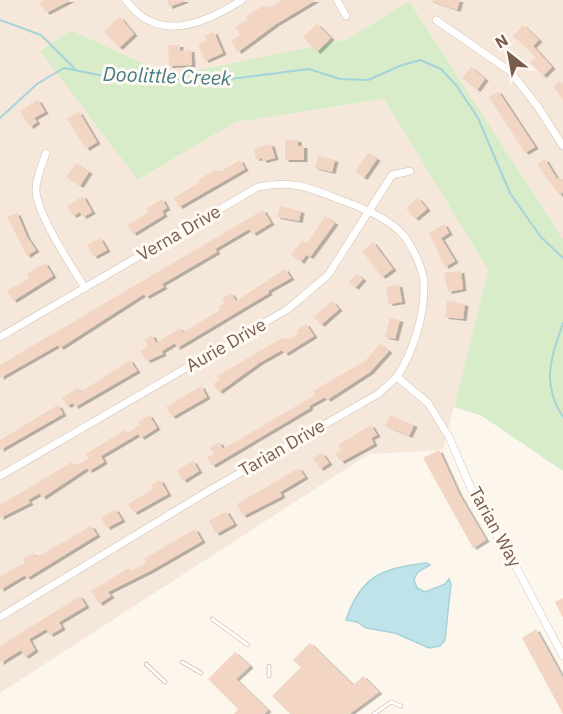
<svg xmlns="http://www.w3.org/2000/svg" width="563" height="714" font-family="'IBM Plex Sans',sans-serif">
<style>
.residential{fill:#f5e8da}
.green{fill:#d8ecc9}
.water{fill:#bfe3e8;stroke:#a5d3da;stroke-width:1.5}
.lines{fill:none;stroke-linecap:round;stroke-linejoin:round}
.stream{stroke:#a5d3da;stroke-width:2}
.building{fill:#f3d5c3;filter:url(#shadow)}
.lane-casing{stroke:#d1beb0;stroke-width:4.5}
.street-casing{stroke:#d1beb0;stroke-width:8}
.lane{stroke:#fff;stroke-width:3}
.street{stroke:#fff;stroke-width:7}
.labels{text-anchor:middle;stroke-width:6;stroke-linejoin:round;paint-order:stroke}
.street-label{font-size:18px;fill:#7a5c4d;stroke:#fffaf3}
.water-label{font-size:20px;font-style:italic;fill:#437c86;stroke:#fffaf3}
</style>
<defs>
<filter id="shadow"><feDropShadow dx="3.5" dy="2" stdDeviation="0" flood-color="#0004"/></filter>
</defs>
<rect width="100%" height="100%" fill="#fdf6ec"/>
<polygon class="residential" points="0,0 563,0 563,239 409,1 348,39 170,76 71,30 139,180 236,122 384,99 488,270 443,450 369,454 0,693"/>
<polygon class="green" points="409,1 563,239 563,471 482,416 454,407 488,270 384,99 236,122 138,180 40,51 71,30 170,76 348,39"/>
<path class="water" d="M427 563 430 565 418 572 414 579 417 588 425 592 445 584 449 579 451 584 445 640 440 646 429 648 395 633 366 628 357 622 346 620C361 575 383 568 427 563Z"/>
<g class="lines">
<g class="stream">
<polyline points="0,20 41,35 76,70"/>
<polyline points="0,118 37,84 64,68 104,76 123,73 173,80 223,80 309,69 340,79 368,80 402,65 420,60 441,69 456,85 478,118 510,193 540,236 563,258"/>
<path d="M563 323C551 358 541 384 563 417"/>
</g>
</g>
<g class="building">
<polygon points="45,0 71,0 46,13 40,2"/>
<polygon points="167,0 185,0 185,1 169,7"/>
<polygon points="282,0 316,0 276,24 238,52 231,41 240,35 235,27 248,20 246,16 265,5 267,9"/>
<polygon points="429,0 460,0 457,10"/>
<polygon points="120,17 134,34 119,48 104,31"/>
<polygon points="317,24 331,38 317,52 303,37"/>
<polygon points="523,25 539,40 533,46 552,67 543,76 530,62 536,57 513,36"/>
<polygon points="214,32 223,53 205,61 198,44 207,40 205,36"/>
<polygon points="168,45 180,45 180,51 191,50 192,65 169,66"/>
<polygon points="471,67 485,79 477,90 462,78"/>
<polygon points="560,81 563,84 563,100 553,86"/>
<polygon points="498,91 535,147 525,153 489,97"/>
<polygon points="38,100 45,112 34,118 37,122 30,127 20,111"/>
<polygon points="79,112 97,142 86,149 67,119"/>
<polygon points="285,140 298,140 298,146 304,146 304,160 285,160"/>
<polygon points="271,144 275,158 263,161 262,158 256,159 254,149"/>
<polygon points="368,153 377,159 364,178 355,172"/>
<polygon points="318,156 335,160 332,172 315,168"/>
<polygon points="545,159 557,179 560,177 563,181 563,192 559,195 537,164"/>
<polygon points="240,160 245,169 179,207 174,198 200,182 198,180 216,169 218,173"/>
<polygon points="76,163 89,172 80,186 66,177"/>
<polygon points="83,196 92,212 83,217 80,212 73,216 67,206"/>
<polygon points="418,198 427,209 415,219 406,208"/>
<polygon points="162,199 167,208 162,211 164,215 133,234 128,225 149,212 146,209"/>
<polygon points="280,206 301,211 299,221 277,217"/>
<polygon points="263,210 271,223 253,234 249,229 215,249 217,252 162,284 164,287 146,297 144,294 60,348 58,345 0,378 0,365"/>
<polygon points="17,213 27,237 36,250 27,256 7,217"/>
<polygon points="325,216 335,223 310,257 306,255 301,262 291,255 302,240 307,244"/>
<polygon points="444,224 449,233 441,238 455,261 445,267 429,233"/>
<polygon points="100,238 107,250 94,257 87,245"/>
<polygon points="373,242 393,269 382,277 362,251"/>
<polygon points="45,263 53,276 13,301 7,291 29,278 27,274"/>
<polygon points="285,269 291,278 268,291 269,293 177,348 175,343 162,351 163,354 147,361 140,351 148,346 144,340 152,335 156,343 180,328 182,333 220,310 218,307 224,303 222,299 231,293 236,301"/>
<polygon points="461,271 463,289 448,292 444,273"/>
<polygon points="357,274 363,279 355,288 349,282"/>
<polygon points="399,285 402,302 389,304 386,287"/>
<polygon points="332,301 339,309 321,325 314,317"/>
<polygon points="447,301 465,304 463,319 445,317"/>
<polygon points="390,318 400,320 395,339 385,337"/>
<polygon points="306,324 314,336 285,354 282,350 259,363 219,392 213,384 220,380 217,376 284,337 286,341 299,333 297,330"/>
<polygon points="380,344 389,351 370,372 327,400 325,397 309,406 310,408 212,466 207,457 214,454 210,448 219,442 223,449 315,395 313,391 365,361"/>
<polygon points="130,360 137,371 75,407 73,403 67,406 62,398 78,388 81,392"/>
<polygon points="201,386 207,397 172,417 166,407"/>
<polygon points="58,405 63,414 0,450 0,440"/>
<polygon points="149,415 157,428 141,438 138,434 101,456 104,462 89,471 87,468 42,498 40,493 28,500 30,503 0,518 0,505 72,462 75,466 89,458 86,454 125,430 127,433 140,425 138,422"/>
<polygon points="390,415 414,425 409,436 385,426"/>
<polygon points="371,425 377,435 371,438 374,444 341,462 335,453 341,450 338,445"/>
<polygon points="439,450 459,494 486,540 473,548 423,458"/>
<polygon points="322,453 329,463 320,469 313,458"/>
<polygon points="193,461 199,471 183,481 177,470"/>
<polygon points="299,468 305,477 280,492 282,496 243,516 237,504"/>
<polygon points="160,480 168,494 134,513 128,504 153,489 151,485"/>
<polygon points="115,509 122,520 107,528 101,518"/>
<polygon points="226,511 234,524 216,534 209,521"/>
<polygon points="91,526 97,535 27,578 25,575 0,590 0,576 25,563 23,559 34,553 36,557 39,556"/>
<polygon points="195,529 202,541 150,571 108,592 111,596 99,604 91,591 129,568 131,571 146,563 144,559"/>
<polygon points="80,596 86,606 59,622 62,628 50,635 46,629 29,639 35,650 25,657 21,650 0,663 0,646"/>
<polygon points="563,598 563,618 555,602"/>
<polygon points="536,629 563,678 563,714 522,638"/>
<polygon points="310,643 353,685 363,676 379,692 349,714 290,714 272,696 301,667 293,660"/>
<polygon points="235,652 250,666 236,679 268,710 264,714 234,714 238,709 208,679"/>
</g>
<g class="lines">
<g class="lane-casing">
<g id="lane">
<polyline points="212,619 248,645"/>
<polyline points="182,662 201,673"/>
<polyline points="146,664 165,682"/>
<polyline points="269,676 269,666"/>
<polyline points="374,714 391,702 401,706"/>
</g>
</g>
<g class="street-casing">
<g id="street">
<path d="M126 0C158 45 205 23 242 0"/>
<polyline points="337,0 346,16"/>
<polyline points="436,20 510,71 538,107 563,146"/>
<path d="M46 153C42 165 36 177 36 190 36 213 72 267 85 288"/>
<path d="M0 337 258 187C291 180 308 187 338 199 360 207 390 218 405 237 414 250 425 272 424 288 424 316 413 352 398 375 393 382 384 388 378 394L210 490 0 617"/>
<polyline points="397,377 428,403 449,437 479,507 515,565 563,656"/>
<polyline points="0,476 288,309 328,275 392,175 410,171"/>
</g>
</g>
<use href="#lane" class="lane"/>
<use href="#street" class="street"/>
</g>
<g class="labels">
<g class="street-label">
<text transform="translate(179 233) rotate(-30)" y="6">Verna Drive</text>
<text transform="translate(226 345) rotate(-30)" y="6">Aurie Drive</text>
<text transform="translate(282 448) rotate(-30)" y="6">Tarian Drive</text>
<text transform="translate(495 527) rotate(61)" y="6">Tarian Way</text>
</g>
<g class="water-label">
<text transform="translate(167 76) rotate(2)" y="7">Doolittle Creek</text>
</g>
</g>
<g transform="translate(509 54) rotate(329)" stroke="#fffaf3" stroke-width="4.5" paint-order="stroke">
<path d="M0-4.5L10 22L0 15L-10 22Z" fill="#7a5c4d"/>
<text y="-9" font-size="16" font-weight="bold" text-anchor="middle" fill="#7a5c4d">N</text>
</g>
</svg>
